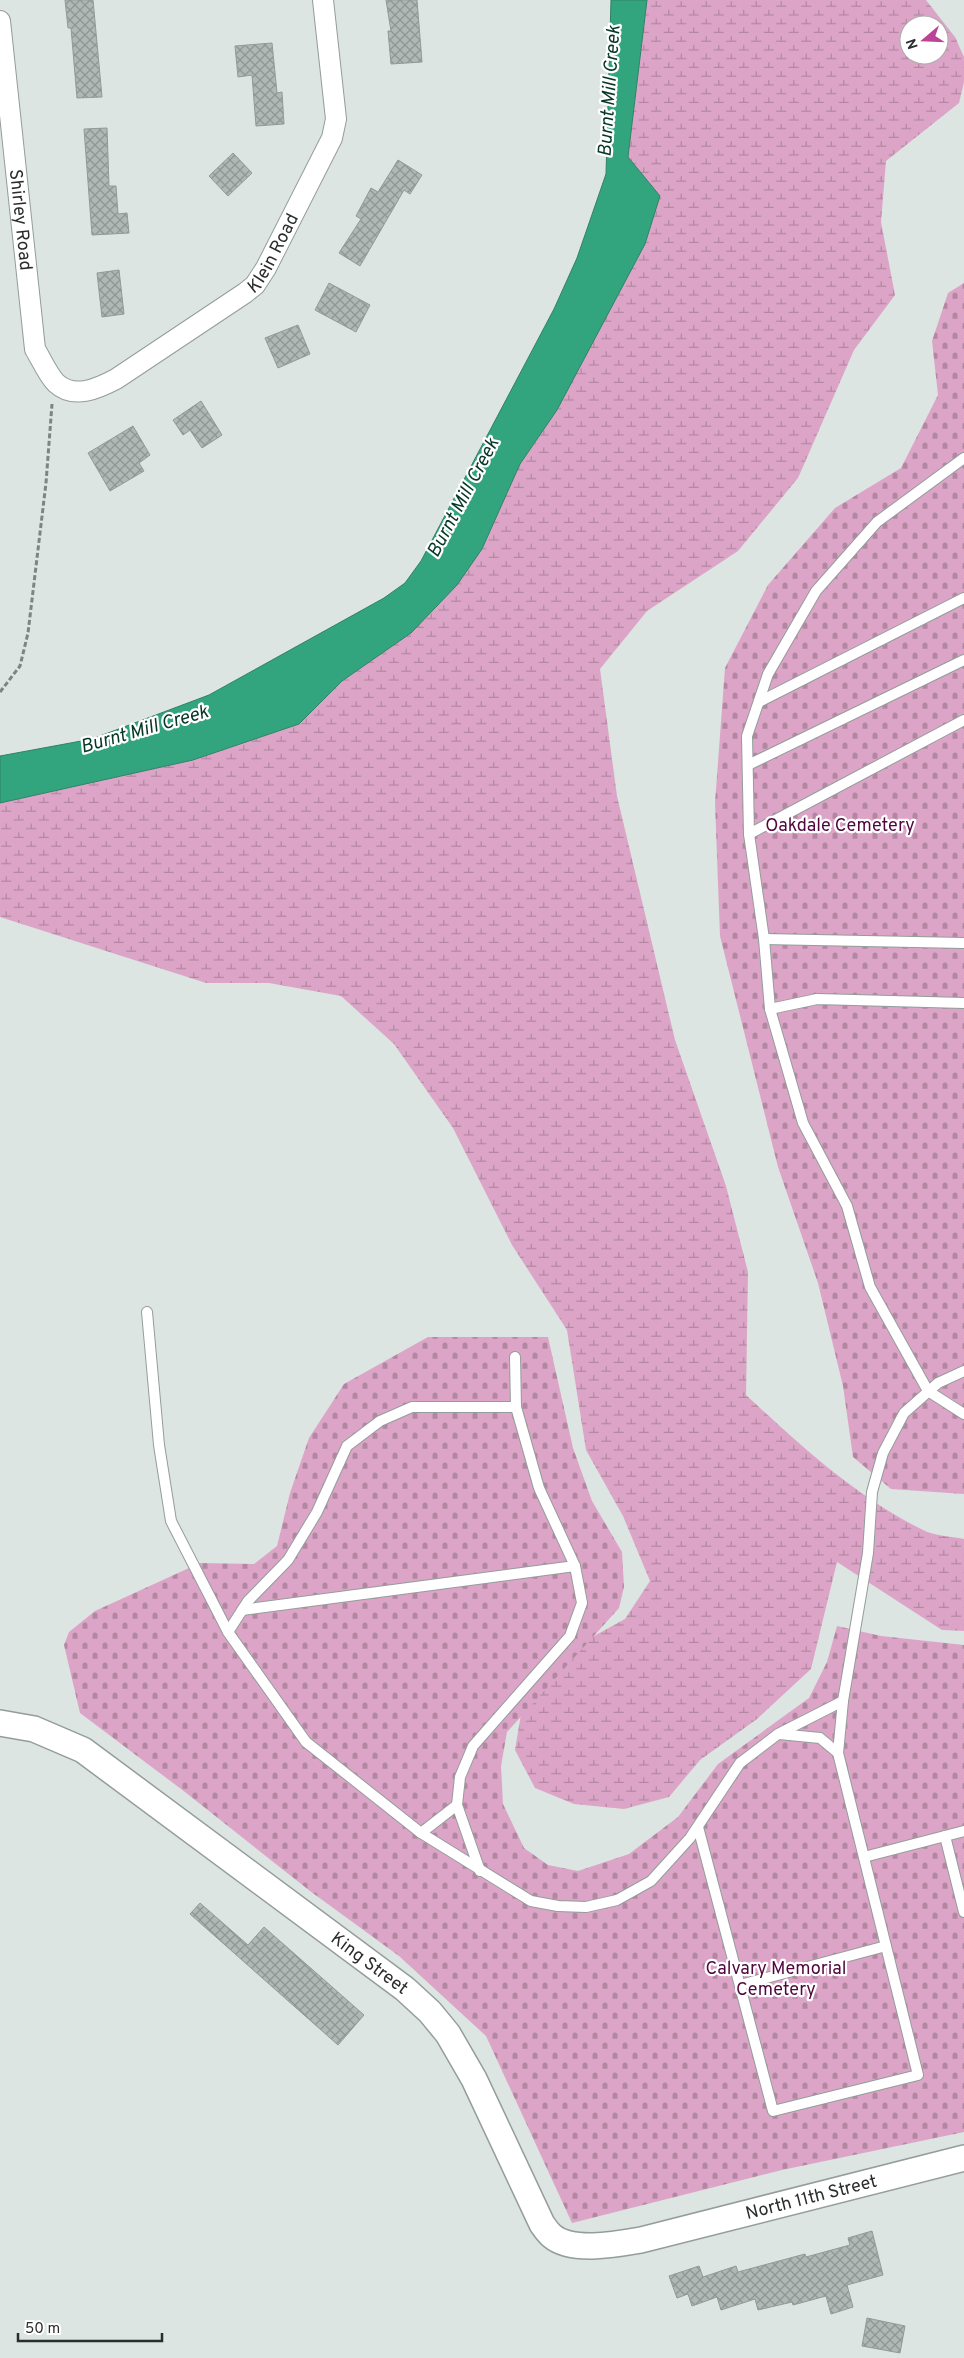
<svg xmlns="http://www.w3.org/2000/svg" width="964" height="2358" font-family="Overpass,sans-serif">
<style>
.wetland{fill:url(#wetland-marsh);fill-rule:evenodd}
.cemetery{fill:url(#cemetery-stones)}
.water{fill:#33a57e;stroke:#308165}
.building{fill:url(#building-cross-hatch);stroke:#919a96}
.lines{fill:none;stroke-linecap:round;stroke-linejoin:round}
.service-casing{stroke:#949d99;stroke-width:12}
.minor-casing{stroke:#949d99;stroke-width:22}
.tertiary-casing{stroke:#949d99;stroke-width:28}
.path{stroke:#7e8481;stroke-width:3;stroke-dasharray:5 2.5;stroke-linecap:butt}
.service{stroke:#fff;stroke-width:10}
.minor{stroke:#fff;stroke-width:20}
.tertiary{stroke:#fff;stroke-width:25}
.labels{text-anchor:middle;stroke-width:4.5;stroke-linejoin:round;paint-order:stroke}
.street-label{font-size:18px;fill:#2a2d2b;stroke:#fff}
.park-label{font-size:18px;fill:#51073e;stroke:#fff}
.water-label{font-size:19px;font-style:italic;fill:#053727;stroke:#fff}
</style>
<defs>
<pattern id="wetland-marsh" width="20" height="14" patternUnits="userSpaceOnUse" patternTransform="scale(1.25)"><rect width="20" height="14" fill="#dca5c7"/><path d="M1 5h8M5 5V1M11 12h8M15 12V8" fill="none" stroke="#b387a2"/></pattern>
<pattern id="cemetery-stones" width="16" height="16" patternUnits="userSpaceOnUse" patternTransform="scale(1.25)"><rect width="16" height="16" fill="#dca5c7"/><path d="M2 7V4a2 2 0 0 1 4 0v3zM10 15v-3a2 2 0 0 1 4 0v3z" fill="#b387a2"/></pattern>
<pattern id="building-cross-hatch" width="8" height="8" patternUnits="userSpaceOnUse" patternTransform="scale(1.25)"><rect width="8" height="8" fill="#afb8b4"/><path d="M0 0l8 8M0 8l8-8" fill="none" stroke="#8f9693"/></pattern>
</defs>
<rect width="100%" height="100%" fill="#dce5e1"/>
<path class="wetland" d="M647 0H926L955 37 964 57V82L959 103 886 161 881 222 895 295 854 350 798 478 738 551 647 611 600 669 617 796 675 1040 726 1186 748 1272 746 1395C800 1445 856 1497 923 1530 934 1536 951 1536 964 1539V1631L942 1630 837 1562 811 1669 757 1719 700 1760 669 1797 624 1809 574 1804 535 1788 515 1750 521 1714 554 1658 625 1619 650 1581 623 1516 586 1450 567 1330 512 1245 453 1128 394 1044 341 996 269 983H206L0 917V803L193 760 299 724 342 681 411 633 482 549 520 464 557 410 660 196 628 157ZM909 25H939V55H909Z"/>
<g class="cemetery">
<polygon points="964,283 964,1494 891,1489 853,1457 843,1386 818,1283 778,1167 720,936 715,803 725,668 768,585 835,508 901,468 938,395 932,341 948,293"/>
<polygon points="428,1337 548,1337 573,1448 592,1501 622,1552 624,1587 619,1608 507,1732 501,1766 503,1804 524,1848 548,1865 578,1871 629,1854 678,1817 718,1764 809,1698 827,1662 837,1626 881,1636 964,1645 964,2132 782,2170 572,2223 486,2036 399,1956 310,1891 185,1792 80,1713 64,1645 69,1632 95,1611 200,1563 254,1564 277,1546 290,1493 309,1438 344,1384"/>
</g>
<polygon class="water" points="611,0 647,0 628,157 660,196 645,244 557,410 520,464 482,549 457,585 411,633 342,681 299,724 193,760 0,803 0,756 92,739 209,695 384,598 405,583 421,561 554,309 577,258 606,174"/>
<g class="building">
<polygon points="65,0 93,0 102,97 77,98 71,28 68,28"/>
<polygon points="386,0 417,0 422,62 391,64 388,31 391,31"/>
<polygon points="272,43 277,93 282,92 284,124 256,126 252,75 238,77 235,46"/>
<polygon points="107,128 109,186 116,186 118,214 127,213 129,233 92,235 84,129"/>
<polygon points="233,153 252,173 228,196 209,176"/>
<polygon points="398,160 422,175 410,194 404,190 360,266 339,253 361,219 356,216 371,188 378,192"/>
<polygon points="119,270 124,314 102,317 97,273"/>
<polygon points="329,283 370,305 356,332 315,310"/>
<polygon points="298,325 310,354 278,368 265,338"/>
<polygon points="201,401 222,435 202,448 190,430 183,435 173,420"/>
<polygon points="133,426 150,455 139,463 144,471 110,491 88,453"/>
<polygon points="200,1903 248,1945 264,1927 364,2015 338,2045 190,1914"/>
<polygon points="872,2231 883,2275 847,2285 853,2307 831,2314 826,2296 793,2305 792,2302 758,2310 755,2299 721,2310 717,2297 692,2306 688,2294 677,2298 669,2276 699,2266 703,2277 736,2266 738,2272 805,2254 806,2257 850,2245 848,2238"/>
<polygon points="867,2318 905,2326 900,2353 862,2346"/>
</g>
<g class="lines">
<g class="service-casing">
<g id="service">
<polyline points="964,458 877,522 816,591 768,674 747,736 749,834 764,939 770,1009 803,1123 847,1206 870,1287 928,1391 964,1414"/>
<polyline points="759,702 964,598"/>
<polyline points="748,765 964,660"/>
<polyline points="749,834 964,720"/>
<polyline points="764,939 964,943"/>
<polyline points="770,1009 817,999 964,1003"/>
<polyline points="147,1312 159,1445 171,1521 228,1632 306,1742 421,1833 531,1901 558,1906 586,1907 617,1900 651,1881 690,1838 740,1763 778,1734 843,1701"/>
<polyline points="242,1610 575,1566"/>
<polyline points="228,1632 248,1601 288,1560 317,1512 347,1446 380,1421 412,1407 516,1407"/>
<polyline points="838,1753 843,1701 868,1553 872,1492 883,1453 904,1413 938,1383 964,1371"/>
<polyline points="698,1827 773,2111 918,2075 838,1753 820,1738 779,1734"/>
<polyline points="421,1833 457,1805"/>
<polyline points="945,1836 964,1912"/>
<polyline points="864,1857 964,1831"/>
<polyline points="480,1871 457,1805 460,1777 473,1746 570,1636 582,1603 575,1566 539,1488 516,1407 515,1357"/>
<polyline points="740,1985 886,1946"/>
</g>
</g>
<g class="minor-casing">
<g id="minor">
<path id="s1" d="M0 21 35 349C41 359 48 375 56 383 74 400 99 388 116 379L245 293 255 285 266 268 332 138 336 119 323 0"/>
</g>
</g>
<g class="tertiary-casing">
<g id="tertiary">
<path id="s2" d="M0 1723 34 1729 83 1750 405 1989 430 2012 448 2034 474 2079 542 2224C545 2228 548 2233 552 2236 572 2253 618 2244 641 2240L964 2158"/>
</g>
</g>
<polyline class="path" points="0,692 20,666 28,633 46,483 52,404"/>
<use href="#service" class="service"/>
<use href="#minor" class="minor"/>
<use href="#tertiary" class="tertiary"/>
</g>
<g class="labels">
<g class="street-label">
<text dy="6" stroke="none"><textPath href="#s1" startOffset="200">Shirley Road</textPath></text>
<text dy="6" stroke="none"><textPath href="#s1" startOffset="639">Klein Road</textPath></text>
<text dy="6" stroke="none"><textPath href="#s2" startOffset="445">King Street</textPath></text>
<text dy="6" stroke="none"><textPath href="#s2" startOffset="1046">North 11th Street</textPath></text>
</g>
<g class="park-label">
<text x="840" y="831">Oakdale Cemetery</text>
<text x="776" y="1974">Calvary Memorial<tspan x="776" dy="21">Cemetery</tspan></text>
</g>
<g class="water-label">
<text transform="translate(608 91) rotate(-86)" y="7">Burnt Mill Creek</text>
<text transform="translate(462 497) rotate(-62)" y="7">Burnt Mill Creek</text>
<text transform="translate(144 728) rotate(-16)" y="7">Burnt Mill Creek</text>
</g>
</g>
<g transform="translate(924 40) rotate(251)"><circle r="24" fill="#ffffff" stroke="#aaabaa"/>
<path d="M0-4L9 19L0 12L-9 19Z" fill="#bc4497"/>
<text y="-8" font-size="14" font-weight="bold" text-anchor="middle" fill="#2a2d2b">N</text>
</g>
<path d="M18 2333v8h144v-8" fill="none" stroke="#2a2d2b" stroke-width="2.5"/>
<text x="25" y="2333" font-size="15" fill="#2a2d2b" stroke="#ffffff" stroke-width="4" paint-order="stroke">50 m</text>
</svg>
